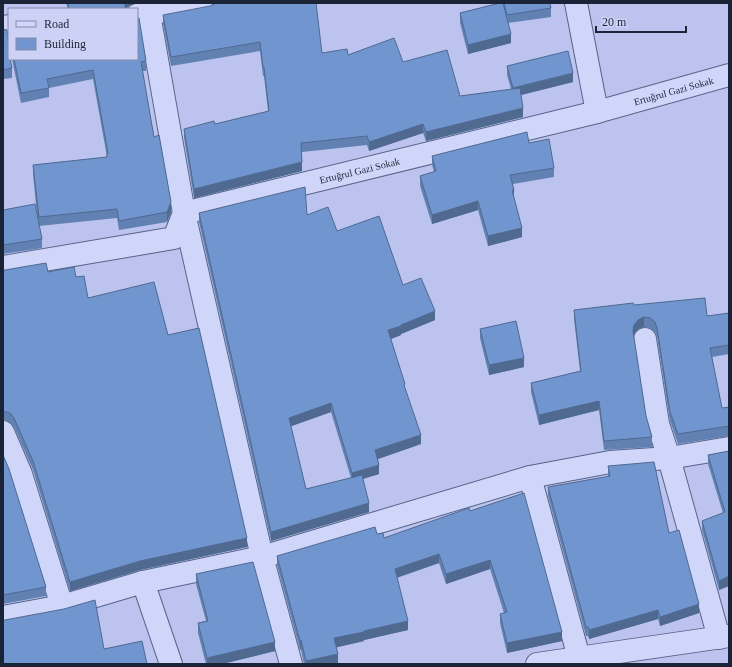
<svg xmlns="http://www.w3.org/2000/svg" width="732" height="667" font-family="'Times New Roman',serif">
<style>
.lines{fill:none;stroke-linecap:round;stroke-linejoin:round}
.street-casing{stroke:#566487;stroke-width:24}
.street{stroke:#d0d5fa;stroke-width:22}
.wall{fill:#6181b2;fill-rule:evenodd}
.shaded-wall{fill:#4f6991}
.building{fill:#7196cf;stroke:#4f6991}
.labels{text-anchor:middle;stroke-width:3;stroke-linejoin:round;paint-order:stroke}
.street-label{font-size:10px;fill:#1b2436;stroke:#cdd1f6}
</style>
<rect width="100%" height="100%" fill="#bdc3ef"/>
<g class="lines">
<g class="street-casing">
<g id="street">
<polyline points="146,3 149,14 184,213 262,557 291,664"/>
<polyline points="576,3 597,112"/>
<polyline points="137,15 149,14 208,3"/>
<polyline points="3,27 9,26"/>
<path id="s1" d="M3 267 174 238 184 213 597 112 729 75"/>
<polyline points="645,339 658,424 669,458 719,638"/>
<polyline points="3,432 21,474 62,606"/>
<polyline points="530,477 579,658"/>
<polyline points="143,582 171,664"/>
<polyline points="3,617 62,606 143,582 262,557 530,477 610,462 669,458 729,448"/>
<polyline points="537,664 729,636"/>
</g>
</g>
<use href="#street" class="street"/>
</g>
<g class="wall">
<polygon points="66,3 134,3 130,5 126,9 68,9"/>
<polygon points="500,3 550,3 551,8 551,17 508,23 511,43 468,54 460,23 460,13"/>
<polygon points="163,15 322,53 348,55 403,62 460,96 511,89 507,75 507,66 573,82 521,95 523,117 426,141 423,133 369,151 367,145 302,152 302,171 194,198 184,138 184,129 215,124 268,111 264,76 263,76 260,51 171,66 163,24"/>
<polygon points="3,29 12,68 12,78 3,79"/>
<polygon points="12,59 137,59 146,61 146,71 142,71 154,137 171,212 167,222 119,230 117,218 39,226 42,239 42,248 3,254 3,210 37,215 33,174 33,165 107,157 93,79 49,88 49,97 21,103"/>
<polygon points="529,143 554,168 554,177 513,184 514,199 522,237 488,246 478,210 432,224 420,186 420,176 434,172 432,165 432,156"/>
<path d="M199 213 337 231 403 285 435 320 401 334V335L391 339 421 444 378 459 379 474 363 479 369 512 271 541 199 222ZM331 412 351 478 306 489 291 426Z"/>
<polygon points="3,270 48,272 76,277 88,298 168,335 247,547 140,570 70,591 33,470 14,427 10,422 3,420"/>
<polygon points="634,305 707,316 729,313 729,354 712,357 722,408 729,407 729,436 678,444 670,421 657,337 655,332 650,328 644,327 638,329 634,334 633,336 646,416 652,437 652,447 604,450 599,410 539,425 531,392 531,383 580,371 574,319 574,310"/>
<polygon points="480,329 524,367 489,375 480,338"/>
<polygon points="729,451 729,586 719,590 702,530 702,521 723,513 708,464 708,455"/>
<polygon points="3,455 46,587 46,596 3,604"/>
<polygon points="608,466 669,533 699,613 660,626 658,619 589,639 588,636 586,636 548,496 548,487 608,477"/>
<polygon points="470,511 562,641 507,653 500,623 500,614 504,613 490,569 446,584 439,563 397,578 408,630 364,640 364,641 336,647 338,663 334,664 304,664 301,650 300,650 277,565 277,556 377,534 384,538"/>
<polygon points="196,574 275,651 222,664 206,664 198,633 198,623 206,621 196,584"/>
</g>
<g class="shaded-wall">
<polygon points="125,3 134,3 130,5 126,9 125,9"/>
<rect x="3" y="5" width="1" height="9"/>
<polygon points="511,34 511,43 468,54 468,45"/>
<polygon points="573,73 573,82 513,97 513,88"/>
<polygon points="523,108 523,117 426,141 426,132"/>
<polygon points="423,124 423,133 369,151 369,142"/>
<polygon points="302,162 302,171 194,198 194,189"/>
<polygon points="512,190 514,190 514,199"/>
<polygon points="478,201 478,210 432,224 432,215"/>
<polygon points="171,202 171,212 167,222 167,212"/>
<polygon points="522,228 522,237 488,246 488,236"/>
<polygon points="435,311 435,320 401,334 401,335 388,340 388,330"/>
<polygon points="644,317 644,327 638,329 634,334 633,341 633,331 634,325 638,320"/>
<polygon points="524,358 524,367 489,375 489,365"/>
<polygon points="599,401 599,410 539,425 539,415"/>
<polygon points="331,403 331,412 289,427 289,418"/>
<polygon points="421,435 421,444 375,460 375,450"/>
<polygon points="379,465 379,474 352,482 352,473"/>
<polygon points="369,503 369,512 271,541 271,532"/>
<polygon points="247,538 247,547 140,570 70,591 70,582 140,561"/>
<polygon points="439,554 439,563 395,578 395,569"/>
<polygon points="490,560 490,569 446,584 446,574"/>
<polygon points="729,576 729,586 719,590 719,581"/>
<polygon points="699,604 699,613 660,626 660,617"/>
<polygon points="658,610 658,619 589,639 589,630"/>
<polygon points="408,621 408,630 364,640 364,641 334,648 334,638"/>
<polygon points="562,632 562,641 507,653 507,643"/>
<polygon points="301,640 301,650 300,650 300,641"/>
<polygon points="275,642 275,651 222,664 207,664 207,658"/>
<polygon points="338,654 338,663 334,664 306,664 306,661"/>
</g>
<g class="building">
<polygon points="68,3 125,3 125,9 69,9"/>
<polygon points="216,3 316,3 322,53 347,49 348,55 394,38 403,62 447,50 460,96 520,88 523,108 426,132 423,124 369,142 367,136 301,143 302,162 194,189 184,129 214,121 215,124 269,111 264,67 263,67 260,42 171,57 163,15 210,6"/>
<polygon points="500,3 503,3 511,34 468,45 460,13"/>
<polygon points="504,3 550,3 551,8 507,15"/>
<polygon points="137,18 139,18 146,61 141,62 154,137 159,135 171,202 167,212 119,221 117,209 39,217 33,165 107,157 107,153 108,153 93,70 47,79 49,88 21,93 14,59 137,59"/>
<polygon points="3,29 7,30 9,47 9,59 10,59 12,68 3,70"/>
<polygon points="568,51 573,73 513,88 507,66"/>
<polygon points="527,132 529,143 549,139 554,168 510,175 514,190 512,190 522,228 488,236 478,201 432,215 420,176 436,171 432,156"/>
<polygon points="305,187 307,215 328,207 337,231 379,216 403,285 421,278 435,311 401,325 401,326 388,330 405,384 404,385 421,435 375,450 379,465 352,473 331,403 289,418 306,489 362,475 369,503 271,532 199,213"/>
<polygon points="35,204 42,239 3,245 3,210"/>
<polygon points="46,263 48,272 74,267 76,277 84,276 88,298 154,282 168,335 199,328 247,538 140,561 70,582 33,461 14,418 10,413 3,411 3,270 5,270"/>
<polygon points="705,298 707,316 729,313 729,345 710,348 722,408 729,407 729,426 678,434 670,412 657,328 655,322 650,318 644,317 638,320 634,325 633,331 646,416 652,437 604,441 599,401 539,415 531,383 581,371 574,310 633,303 634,305"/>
<polygon points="516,321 524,358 489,365 480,329"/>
<polygon points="729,451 729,576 719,581 702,521 725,512 708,455"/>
<polygon points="3,455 9,469 46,587 3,595"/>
<polygon points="654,462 669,533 679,530 699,604 660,617 658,610 589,630 588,627 586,627 548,487 610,476 608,466"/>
<polygon points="524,493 562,632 507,643 500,614 507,612 490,560 446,574 439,554 395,569 408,621 364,631 364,632 334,638 338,654 306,661 301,640 300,641 277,556 375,527 377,534 383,533 384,538 469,508 470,511"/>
<polygon points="253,562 275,642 207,658 198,623 208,621 196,574"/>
<polygon points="95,600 104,649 142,641 147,664 3,664 3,620 5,620 64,609"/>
</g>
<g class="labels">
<g class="street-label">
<text dy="4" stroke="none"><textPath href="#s1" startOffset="705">Ertuğrul Gazi Sokak</textPath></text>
<text dy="4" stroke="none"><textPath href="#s1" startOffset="381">Ertuğrul Gazi Sokak</textPath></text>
</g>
</g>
<rect width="732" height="667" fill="none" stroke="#1b2436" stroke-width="8"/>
<rect x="8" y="8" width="130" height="52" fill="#cdd1f6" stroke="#868ca9"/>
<rect x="16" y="21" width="20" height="6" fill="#d0d5fa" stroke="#868ca9"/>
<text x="44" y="28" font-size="12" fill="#1b2436">Road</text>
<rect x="16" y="38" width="20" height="12" fill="#7196cf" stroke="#868ca9"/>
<text x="44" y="48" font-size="12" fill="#1b2436">Building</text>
<path d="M596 26v6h90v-6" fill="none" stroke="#1b2436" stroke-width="2"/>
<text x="602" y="26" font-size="12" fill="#1b2436" stroke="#cdd1f6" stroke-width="3" paint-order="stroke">20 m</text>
</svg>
